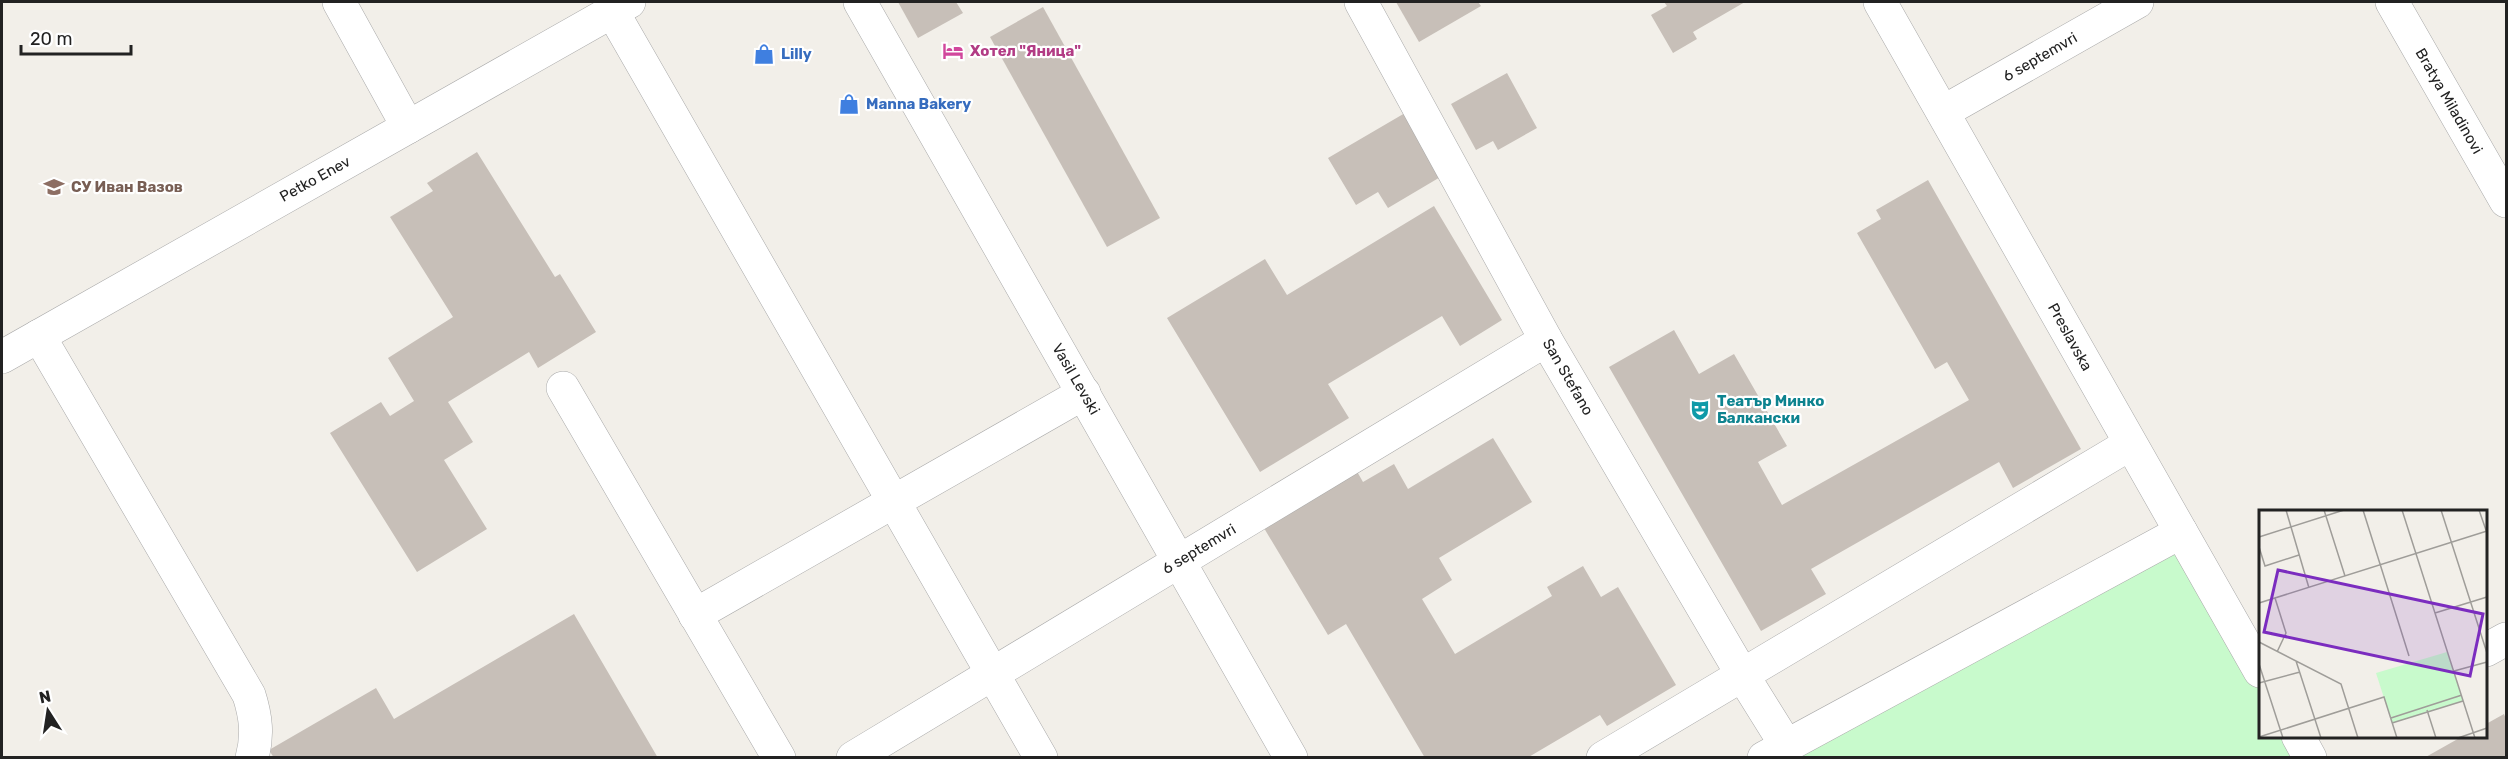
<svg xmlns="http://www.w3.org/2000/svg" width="2508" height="759" font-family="Rubik,sans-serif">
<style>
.park{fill:#c8facc}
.building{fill:#c7bfb8}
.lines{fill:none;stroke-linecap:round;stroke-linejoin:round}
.minor-casing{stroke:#a9a9a9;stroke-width:34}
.minor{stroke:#fff;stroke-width:33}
.labels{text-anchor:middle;stroke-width:4.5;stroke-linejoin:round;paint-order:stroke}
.hotel-label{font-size:15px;font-weight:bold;fill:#b23c85;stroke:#fff;text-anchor:start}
.shop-label{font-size:15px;font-weight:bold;fill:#366cbe;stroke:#fff;text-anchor:start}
.street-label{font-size:15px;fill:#222;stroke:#fff}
.education-label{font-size:15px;font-weight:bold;fill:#785e54;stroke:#fff;text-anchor:start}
.culture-label{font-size:15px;font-weight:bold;fill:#0d838f;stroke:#fff;text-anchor:start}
.inset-road{fill:none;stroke:#9f9d99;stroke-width:1.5}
.view{fill:#7b2cbf;fill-opacity:0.15;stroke:#7b2cbf;stroke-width:3}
.inset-edge{fill:none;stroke:#222;stroke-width:3}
</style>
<rect width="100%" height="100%" fill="#f2efe9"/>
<polygon class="park" points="2181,532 2260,671 2260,736 2298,737 2310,758 1764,758"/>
<g class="building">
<polygon points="898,2 956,2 963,13 918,38"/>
<polygon points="1396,2 1478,2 1481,6 1419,42"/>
<polygon points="1664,2 1745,2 1693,32 1697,39 1673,53 1651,15 1667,6"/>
<polygon points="1043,7 1160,218 1107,247 990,37"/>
<polygon points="1507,73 1537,128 1498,150 1493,141 1476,150 1451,104"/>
<polygon points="1405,113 1442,176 1388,208 1378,192 1356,205 1328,158"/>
<polygon points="477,152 555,277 560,274 596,332 538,368 529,352 448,402 473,442 444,460 487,529 417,572 330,433 381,402 390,416 414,401 388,358 453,317 390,217 433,191 427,183"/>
<polygon points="1928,180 2081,449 2013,488 1999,462 1811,569 1826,594 1761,631 1609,367 1674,330 1699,374 1734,354 1787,446 1758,462 1782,505 1969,400 1947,362 1935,369 1857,233 1881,219 1876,210"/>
<polygon points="1434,206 1502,320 1460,346 1442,316 1328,384 1349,418 1260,472 1167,318 1265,259 1287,295"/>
<polygon points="1493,438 1532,502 1439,558 1452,580 1422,599 1455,654 1552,596 1547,587 1583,566 1601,597 1618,587 1676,685 1607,726 1600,715 1527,758 1425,758 1346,624 1328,635 1261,523 1355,468 1363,482 1394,464 1408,489"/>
<polygon points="574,614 658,758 274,758 269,750 376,688 394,719"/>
<polygon points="2504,714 2506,719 2506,758 2424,758 2463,736 2486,736 2486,724"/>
</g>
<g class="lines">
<g class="minor-casing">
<g id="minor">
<polyline points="339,2 408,127"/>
<polyline points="860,2 1291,758"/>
<polyline points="1361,2 1546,340 1743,676 1786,745"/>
<polyline points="1880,2 2260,671"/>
<polyline points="2392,2 2506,201"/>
<polyline points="612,11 1041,758"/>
<polyline points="1943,112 2137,2"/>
<path d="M39 336 249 695C256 717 258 735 252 758"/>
<polyline points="2,357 629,2"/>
<polyline points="563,388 779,758"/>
<polyline points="695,615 1084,393"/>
<polyline points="2486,650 2506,639"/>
<polyline points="2298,736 2310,758"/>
<polyline points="853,758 1546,340"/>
<polyline points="1603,758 2130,444"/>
<polyline points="1764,758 2181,532"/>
</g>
</g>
<use href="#minor" class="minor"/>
</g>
<defs>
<g id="hotel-bare" transform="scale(1.62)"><path d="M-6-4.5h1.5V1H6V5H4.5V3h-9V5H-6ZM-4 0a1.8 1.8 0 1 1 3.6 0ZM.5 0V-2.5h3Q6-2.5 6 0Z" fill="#d1479c" stroke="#fff" stroke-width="2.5" paint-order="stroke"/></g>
<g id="shop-bare" transform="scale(1.62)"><path d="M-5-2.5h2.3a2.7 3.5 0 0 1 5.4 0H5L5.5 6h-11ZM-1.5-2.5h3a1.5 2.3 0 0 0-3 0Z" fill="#3f7fe0" stroke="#fff" stroke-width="2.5" paint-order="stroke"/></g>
<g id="school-bare" transform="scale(1.62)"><path d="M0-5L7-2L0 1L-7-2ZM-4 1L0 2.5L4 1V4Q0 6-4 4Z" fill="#8d6e63" stroke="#fff" stroke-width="2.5" paint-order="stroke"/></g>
<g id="theatre-bare" transform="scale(1.62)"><path d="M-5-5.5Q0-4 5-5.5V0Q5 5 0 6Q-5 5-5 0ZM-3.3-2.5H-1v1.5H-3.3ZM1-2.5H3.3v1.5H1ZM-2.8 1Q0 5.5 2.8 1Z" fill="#0f9aa8" stroke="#fff" stroke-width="2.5" paint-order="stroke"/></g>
</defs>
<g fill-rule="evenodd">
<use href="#hotel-bare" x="953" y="51"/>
<use href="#shop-bare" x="764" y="54"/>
<use href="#shop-bare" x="849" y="104"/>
<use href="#school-bare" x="54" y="187"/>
<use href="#theatre-bare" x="1700" y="410"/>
</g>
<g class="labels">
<g class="hotel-label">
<text x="970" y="56">Хотел "Яница"</text>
</g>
<g class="shop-label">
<text x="781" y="59">Lilly</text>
<text x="866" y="109">Manna Bakery</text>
</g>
<g class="street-label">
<text transform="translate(2040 57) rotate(-30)" y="5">6 septemvri</text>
<text transform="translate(2449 101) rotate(60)" y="5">Bratya Miladinovi</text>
<text transform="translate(315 179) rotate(-29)" y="5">Petko Enev</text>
<text transform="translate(2070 337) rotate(61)" y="5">Preslavska</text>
<text transform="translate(1568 377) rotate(60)" y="5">San Stefano</text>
<text transform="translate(1076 379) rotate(60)" y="5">Vasil Levski</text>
<text transform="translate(1199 549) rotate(-31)" y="5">6 septemvri</text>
</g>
<g class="education-label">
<text x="71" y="192">СУ Иван Вазов</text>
</g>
<g class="culture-label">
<text x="1717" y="406">Театър Минко<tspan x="1717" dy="17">Балкански</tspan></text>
</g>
</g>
<g transform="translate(2259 510)">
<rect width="228" height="228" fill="#f2efe9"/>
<path d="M188 142 204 191 133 213 117 163Z" fill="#c8facc"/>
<path class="inset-road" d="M27 0 50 78M65 0 86 66M104 0 150 146M143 0 216 228M182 0 228 143M220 0 228 23M0 27 85 0M0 37 6 56 40 45M16 88 27 123 18 142M0 93 228 21M176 103 228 87M0 132 82 174 99 228M37 151 62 228M0 154 24 228M195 161 228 152M0 173 41 162M168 200 177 228M132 208 203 185M133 213 204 191M0 227 125 187 138 228M199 228 228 218"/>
<path class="view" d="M19 60 224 104 211 166 5 122Z"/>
<rect width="228" height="228" class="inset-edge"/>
</g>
<rect width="2508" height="759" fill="none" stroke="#222222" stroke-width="6"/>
<g transform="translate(48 711) rotate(348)" stroke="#ffffff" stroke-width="4.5" paint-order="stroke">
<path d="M0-4.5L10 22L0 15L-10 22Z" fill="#222222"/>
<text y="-9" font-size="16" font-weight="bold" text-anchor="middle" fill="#222222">N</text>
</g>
<path d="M21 45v9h110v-9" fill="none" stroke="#222222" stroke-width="3"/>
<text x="30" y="45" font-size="18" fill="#222222" stroke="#ffffff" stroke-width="4.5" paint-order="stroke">20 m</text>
</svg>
